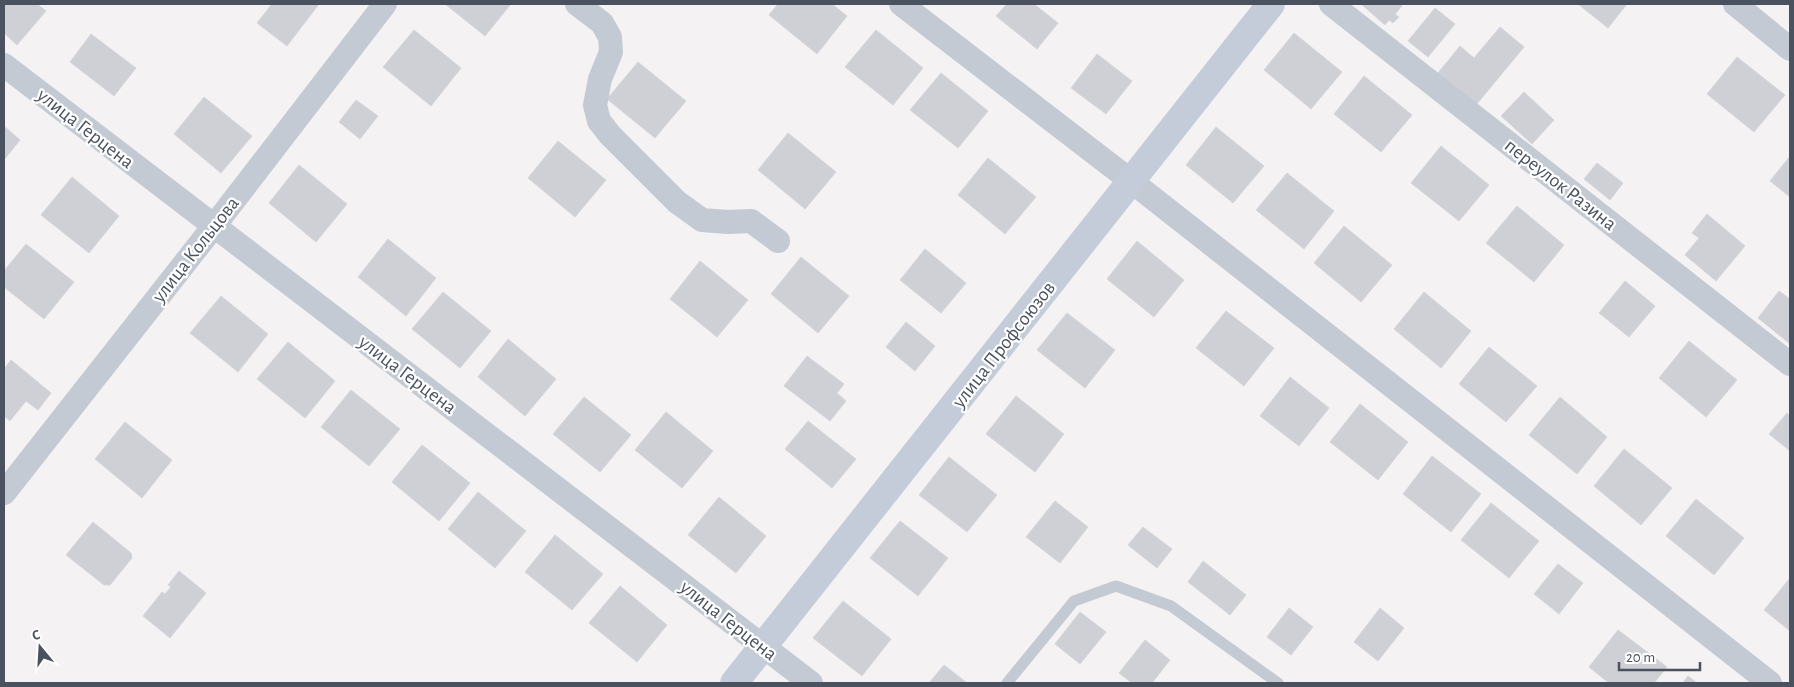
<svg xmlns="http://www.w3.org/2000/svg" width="1794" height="687" font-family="'Alegreya Sans',sans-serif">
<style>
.building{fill:#cfd0d6;stroke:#d6d7dd}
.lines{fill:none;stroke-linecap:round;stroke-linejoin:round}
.lane{stroke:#c3cad3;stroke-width:11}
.street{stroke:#c3cad3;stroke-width:24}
.secondary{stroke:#c5ccd9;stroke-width:28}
.labels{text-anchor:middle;stroke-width:4.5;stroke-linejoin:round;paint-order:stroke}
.street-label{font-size:20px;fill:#4a525f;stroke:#fff}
</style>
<rect width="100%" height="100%" fill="#f4f2f2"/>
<g class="building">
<polygon points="7,4 37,4 46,11 17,45 4,33 4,7"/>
<polygon points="272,4 319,4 287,46 257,23"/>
<polygon points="445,4 511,4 485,36"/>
<polygon points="778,4 832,4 847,16 817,54 769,15"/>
<polygon points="1007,4 1034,4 1058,23 1037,49 996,16"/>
<polygon points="1361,4 1399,4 1402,6 1395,14 1399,17 1393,23 1389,20 1385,25"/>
<polygon points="1578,4 1627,4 1608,28"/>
<polygon points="1435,8 1455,24 1428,57 1408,41"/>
<polygon points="1500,27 1524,47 1476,105 1438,73 1460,46 1474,58"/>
<polygon points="414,30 461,68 431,106 383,67"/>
<polygon points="876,30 923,68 893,105 845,67"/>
<polygon points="1294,33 1342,72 1311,109 1264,70"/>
<polygon points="91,34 136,68 114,96 70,62"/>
<polygon points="1097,54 1132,81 1106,114 1071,88"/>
<polygon points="1737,57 1785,95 1754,132 1707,94"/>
<polygon points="638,62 686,101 655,138 607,99"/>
<polygon points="941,73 988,111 958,148 910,110"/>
<polygon points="1364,76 1412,115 1381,152 1334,114"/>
<polygon points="1524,92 1554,120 1532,144 1501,116"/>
<polygon points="204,97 252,136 221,173 174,134"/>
<polygon points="356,100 378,116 360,139 339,122"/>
<polygon points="4,126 20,140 4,160"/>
<polygon points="1216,127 1264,166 1233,203 1186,165"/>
<polygon points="788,133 836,172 805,209 758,170"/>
<polygon points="558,141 606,180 575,217 528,178"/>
<polygon points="1441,146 1489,185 1459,221 1411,183"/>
<polygon points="1790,156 1790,197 1770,181"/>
<polygon points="988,158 1036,197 1005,234 958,195"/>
<polygon points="1597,163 1623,183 1610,200 1584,179"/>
<polygon points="299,165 347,204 316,242 269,203"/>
<polygon points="1287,173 1334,211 1304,249 1256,210"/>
<polygon points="72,177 119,216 89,253 41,215"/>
<polygon points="1517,206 1564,245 1534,282 1486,243"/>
<polygon points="1707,214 1745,246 1716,281 1685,255 1699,238 1692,233"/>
<polygon points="1344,226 1392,265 1361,302 1314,263"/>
<polygon points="388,239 436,278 406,316 358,277"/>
<polygon points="1137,241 1184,280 1154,317 1107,279"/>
<polygon points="26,244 74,282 44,319 4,287 4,271"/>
<polygon points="925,249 966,283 941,313 900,280"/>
<polygon points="801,257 849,296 818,333 771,294"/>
<polygon points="700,261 748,300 717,337 670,299"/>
<polygon points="1625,281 1655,306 1629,337 1599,313"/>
<polygon points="1779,291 1790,299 1790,344 1758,318"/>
<polygon points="443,292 491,331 460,368 412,329"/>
<polygon points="1424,292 1471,331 1441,368 1394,329"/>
<polygon points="221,296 268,334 238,372 190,333"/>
<polygon points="1226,311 1274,348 1244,386 1196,348"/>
<polygon points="1067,313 1115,350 1085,388 1037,350"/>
<polygon points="906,322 935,346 915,371 886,347"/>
<polygon points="508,339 556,379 525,416 478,377"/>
<polygon points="1689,341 1737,380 1706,417 1659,378"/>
<polygon points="288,342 335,381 305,418 257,379"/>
<polygon points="1489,347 1537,386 1506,422 1459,384"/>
<polygon points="807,356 844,384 837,393 846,401 830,421 784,386"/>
<polygon points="11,360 51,393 38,410 26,401 10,421 4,416 4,369"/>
<polygon points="1290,377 1329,408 1299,446 1260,416"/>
<polygon points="351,390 400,429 369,466 321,427"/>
<polygon points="1016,396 1064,434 1035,472 986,434"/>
<polygon points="584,397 631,435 600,472 553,434"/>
<polygon points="1560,397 1607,437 1577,474 1529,435"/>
<polygon points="1360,404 1408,442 1378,480 1330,442"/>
<polygon points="666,412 713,451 682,488 635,450"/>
<polygon points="1787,413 1790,416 1790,451 1769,434"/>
<polygon points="808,421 856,459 832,488 785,449"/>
<polygon points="125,422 172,460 142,498 95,459"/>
<polygon points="422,445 470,483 439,521 392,482"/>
<polygon points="1624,449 1672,488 1641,525 1594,486"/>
<polygon points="1432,456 1481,494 1451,532 1403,494"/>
<polygon points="949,457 997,495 967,532 919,495"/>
<polygon points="478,492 526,531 495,568 448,529"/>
<polygon points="719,497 766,536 736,573 688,535"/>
<polygon points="1696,499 1744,538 1714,575 1666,536"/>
<polygon points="1055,501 1088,527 1060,563 1026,537"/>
<polygon points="1491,503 1539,541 1509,578 1461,540"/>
<polygon points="900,521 948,558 918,596 870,558"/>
<polygon points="93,522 131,553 132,558 110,585 104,585 66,555"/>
<polygon points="1143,527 1172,549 1157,568 1128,545"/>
<polygon points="555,535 603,574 572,610 525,572"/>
<polygon points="1203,561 1246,595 1230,615 1188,582"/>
<polygon points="1558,564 1583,583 1559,614 1534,594"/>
<polygon points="179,571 206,593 170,638 143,616 162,592 165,594 171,587 168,585"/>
<polygon points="1790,578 1790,631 1764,610"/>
<polygon points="620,586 667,625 637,662 589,623"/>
<polygon points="843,601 891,639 862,676 813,638"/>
<polygon points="1289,608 1313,627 1291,655 1267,637"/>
<polygon points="1380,608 1404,628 1378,661 1354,642"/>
<polygon points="1080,612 1106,632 1080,664 1055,644"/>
<polygon points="1618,630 1667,667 1654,683 1609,683 1589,667"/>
<polygon points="1145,640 1170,660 1152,683 1132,683 1119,673"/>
<polygon points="944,665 967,683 929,683"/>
<polygon points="1688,676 1697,683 1683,683"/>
</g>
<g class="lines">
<polyline class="lane" points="1007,683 1074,601 1116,586 1171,606 1278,683"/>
<g class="street">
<polyline points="577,4 602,23 610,37 611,52 600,79 595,105 599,121 610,135 677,202 702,220 728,222 751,221 778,241"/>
<polyline points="901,4 1131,181 1770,683"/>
<polyline points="1331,4 1790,364"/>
<polyline points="1735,4 1790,49"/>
<polyline points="4,65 811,683"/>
<polyline points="4,493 214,226 385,4"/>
</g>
<polyline class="secondary" points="734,683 1271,4"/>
</g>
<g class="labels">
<g class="street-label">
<text transform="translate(86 128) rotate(38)" y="7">улица Герцена</text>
<text transform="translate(1561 184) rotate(38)" y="7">переулок Разина</text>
<text transform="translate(195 249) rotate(-52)" y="7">улица Кольцова</text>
<text transform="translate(1003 344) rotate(-52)" y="7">улица Профсоюзов</text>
<text transform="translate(408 374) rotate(37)" y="7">улица Герцена</text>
<text transform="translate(729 620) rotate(38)" y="7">улица Герцена</text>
</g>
</g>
<rect width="1794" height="687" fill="none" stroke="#4a525f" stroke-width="10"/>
<g transform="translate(40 647) rotate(342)" stroke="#ffffff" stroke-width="4" paint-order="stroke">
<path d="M0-4L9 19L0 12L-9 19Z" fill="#4a525f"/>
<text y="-8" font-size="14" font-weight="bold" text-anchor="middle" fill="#4a525f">С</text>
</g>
<path d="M1619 662v8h81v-8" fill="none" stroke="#4a525f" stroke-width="2.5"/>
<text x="1626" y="662" font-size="15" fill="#4a525f" stroke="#ffffff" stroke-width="4" paint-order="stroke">20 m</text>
</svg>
